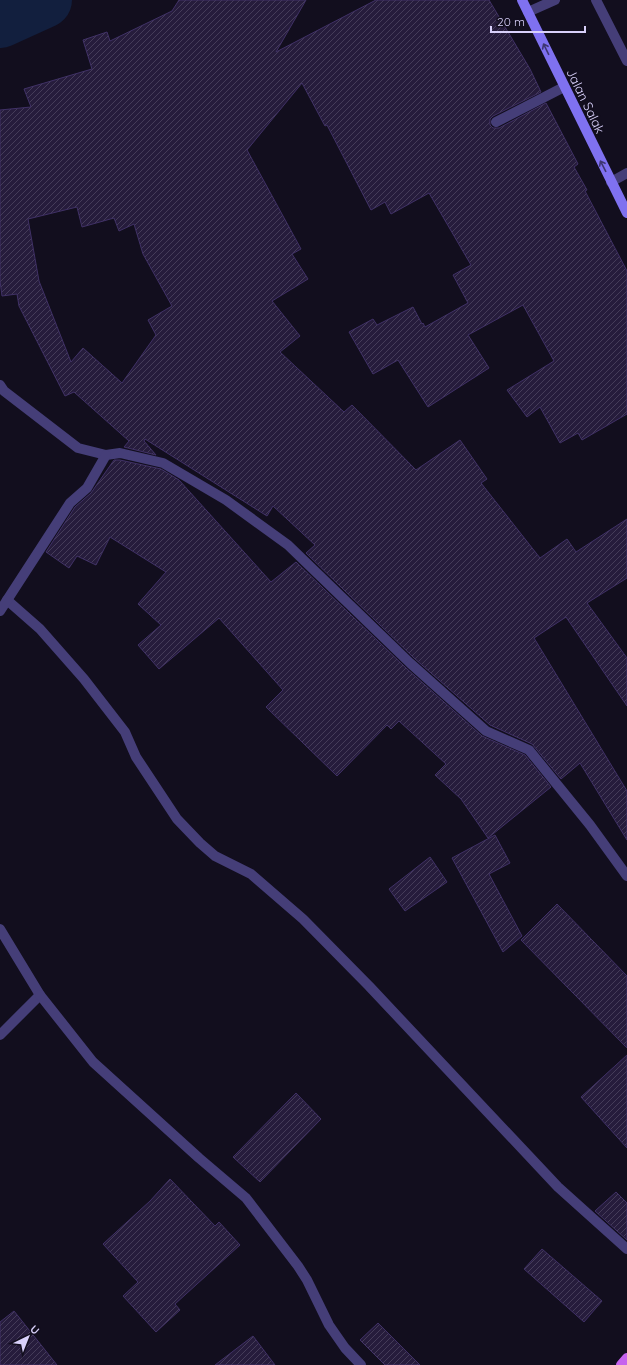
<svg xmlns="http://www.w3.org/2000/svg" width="627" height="1365" font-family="Quicksand,sans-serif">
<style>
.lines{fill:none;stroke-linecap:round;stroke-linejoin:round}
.river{stroke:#121f3e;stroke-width:56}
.building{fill:url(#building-hatch);stroke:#403166;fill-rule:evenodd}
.service{stroke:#453e78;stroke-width:10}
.minor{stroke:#453e78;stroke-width:10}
.secondary{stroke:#7f71f0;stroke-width:10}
.primary{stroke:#c663ee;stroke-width:10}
.oneway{stroke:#3e3672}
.labels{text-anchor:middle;stroke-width:3.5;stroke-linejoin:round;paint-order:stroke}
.street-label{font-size:13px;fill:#d8d0fa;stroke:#120e1e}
</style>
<defs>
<pattern id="building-hatch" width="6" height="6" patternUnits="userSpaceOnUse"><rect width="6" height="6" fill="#261c3c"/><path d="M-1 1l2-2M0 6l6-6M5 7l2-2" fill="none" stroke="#453c59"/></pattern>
</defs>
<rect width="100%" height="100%" fill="#120e1e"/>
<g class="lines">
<polyline class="river" points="0,20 44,0"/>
</g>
<g class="building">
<path d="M179 0H306L276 52 376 0H489L530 69 541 92 493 116 490 119V125L493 128H499L546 103 578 164 574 167 587 190 585 191 627 271V414L582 440 578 433 560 443 540 407 527 417 507 390 554 361 523 305 468 335 489 368 428 407 398 360 373 374 349 332 373 319 377 325 413 307 422 324 423 323 425 327 468 303 453 275 471 265 429 193 391 214 385 202 371 210 327 125 325 126 302 83 247 150 301 249 292 254 308 279 272 301 300 336 280 352 344 412 352 405 416 470 460 440 487 479 481 483 540 558 567 539 576 552 627 519V578L587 603 627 658V706L566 617 534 638 627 791V840L580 763 561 779 532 744 490 725 414 658 306 553 315 545 273 506 267 516 145 439 144 441 156 455 124 447 129 441 74 392 65 396 19 306 17 294 2 296 0 281V110L31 107 24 89 92 69 83 40 107 32 110 41 172 11ZM77 207 82 227 114 218 119 231 134 224 143 254 172 306 148 320 156 335 122 383 83 348 71 362 39 281 28 219Z"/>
<polygon points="114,460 120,460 161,469 179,480 271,582 296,562 406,668 482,736 525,755 551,787 488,838 461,799 435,775 446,764 399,721 391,729 387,725 337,776 266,707 283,690 219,618 159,669 138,645 161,625 138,604 166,572 110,537 96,565 77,556 69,568 46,552 75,507 91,493"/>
<polygon points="495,835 510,863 489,874 522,936 503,952 452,858"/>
<polygon points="430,857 447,882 405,911 389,889"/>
<polygon points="557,904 627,976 627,1048 521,940"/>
<polygon points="627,1055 627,1148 581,1097"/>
<polygon points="296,1093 321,1119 260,1182 233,1157"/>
<polygon points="170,1179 215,1226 219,1222 240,1245 175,1304 180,1310 156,1332 123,1296 138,1282 103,1244 150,1201"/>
<polygon points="616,1192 627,1203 627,1240 595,1211"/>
<polygon points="542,1249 602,1301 584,1322 524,1269"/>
<polygon points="14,1311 57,1365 0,1365 0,1322"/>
<polygon points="378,1323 420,1365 385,1365 360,1340"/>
<polygon points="253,1336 275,1365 215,1365"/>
</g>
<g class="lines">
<g class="service">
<polyline points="596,0 627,61"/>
<polyline points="528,12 555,0"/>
<polyline points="496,122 564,87"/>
<polyline points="611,182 627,173"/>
</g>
<g class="minor">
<polyline points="0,385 4,391 78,448 106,455 120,453 163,463 226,500 288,545 410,663 486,731 529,750 590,825 627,876"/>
<polyline points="7,600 40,629 84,679 125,732 136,757 177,819 200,843 215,856 251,874 303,919 369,986 558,1187 627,1249"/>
<polyline points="0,611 70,503 87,488 106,455"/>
<polyline points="0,929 40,995 0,1035"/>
<polyline points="40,995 93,1062 199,1158 246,1198 298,1266 307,1280 329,1325 345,1348 361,1365"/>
</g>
<polyline class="secondary" points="522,0 627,213"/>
<polyline class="primary" points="621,1365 627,1358"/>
</g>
<defs><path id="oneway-shaft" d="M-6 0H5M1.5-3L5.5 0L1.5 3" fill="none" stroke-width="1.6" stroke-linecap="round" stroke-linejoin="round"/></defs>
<g class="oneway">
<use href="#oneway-shaft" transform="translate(546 49) rotate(-116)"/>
<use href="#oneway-shaft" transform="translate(603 166) rotate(-117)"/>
</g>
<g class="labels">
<g class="street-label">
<text transform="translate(586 101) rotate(64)" y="5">Jalan Salak</text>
</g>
</g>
<g transform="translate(28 1337) rotate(43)" stroke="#120e1e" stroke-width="3" paint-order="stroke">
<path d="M0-3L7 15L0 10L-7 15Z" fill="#d8d0fa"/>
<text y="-6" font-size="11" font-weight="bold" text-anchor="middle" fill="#d8d0fa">U</text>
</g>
<path d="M491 26v6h94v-6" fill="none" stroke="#d8d0fa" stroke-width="2"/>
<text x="497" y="26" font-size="12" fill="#d8d0fa" stroke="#120e1e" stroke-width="3" paint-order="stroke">20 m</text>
</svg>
